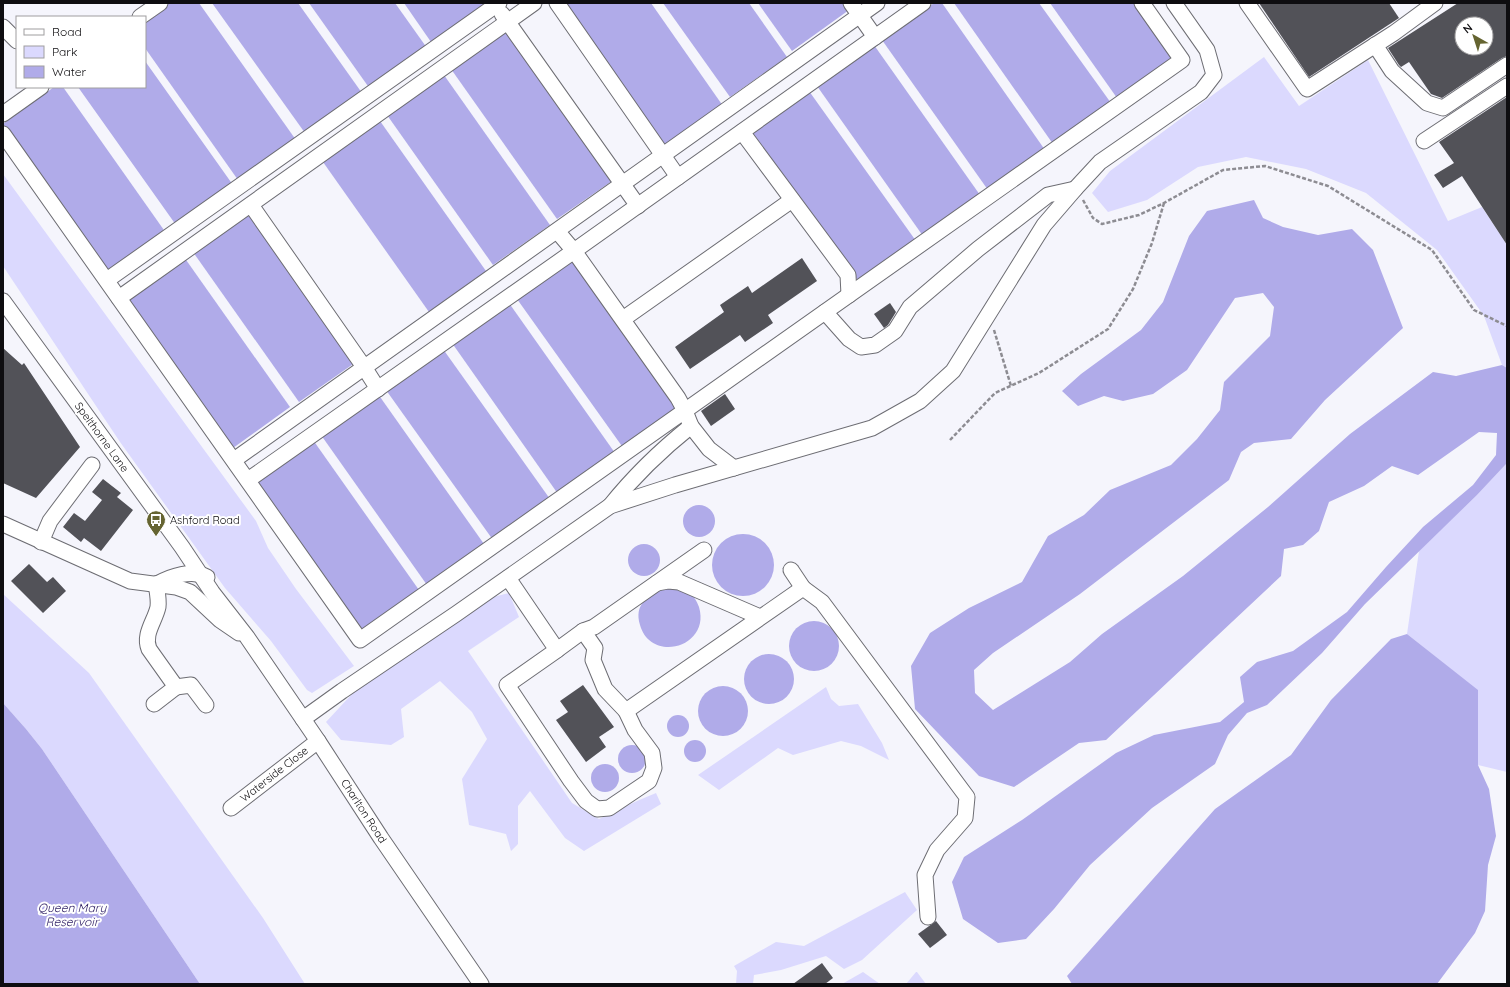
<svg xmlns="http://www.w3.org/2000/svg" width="1510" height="987" font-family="Quicksand,sans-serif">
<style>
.green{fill:#dbd9fe}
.water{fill:#b0abe9}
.building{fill:#525258;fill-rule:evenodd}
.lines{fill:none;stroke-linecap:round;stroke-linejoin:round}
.minor-casing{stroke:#6d6d73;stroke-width:17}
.path{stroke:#8d8c92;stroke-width:2.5;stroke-dasharray:4 2;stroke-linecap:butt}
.minor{stroke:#fff;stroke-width:15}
.labels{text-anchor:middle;stroke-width:4;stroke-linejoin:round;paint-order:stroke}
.street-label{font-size:11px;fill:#0e0d10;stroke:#fff}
.poi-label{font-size:11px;fill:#0e0d10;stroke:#fff;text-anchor:start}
.water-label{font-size:12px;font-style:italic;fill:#2e1e64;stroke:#fff}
</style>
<rect width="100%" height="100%" fill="#f5f5fc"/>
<g class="green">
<polygon points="1264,57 1299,106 1368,60 1448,221 1482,207 1507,245 1507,368 1502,365 1484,316 1437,250 1366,193 1306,169 1246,157 1198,167 1147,200 1108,212 1092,193 1110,171"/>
<polygon points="3,174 256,521 268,548 296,589 354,666 312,693 307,690 271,641 225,588 120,442 3,266"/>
<polygon points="1507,463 1507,772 1478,765 1477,690 1407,634 1419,551 1477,495"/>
<polygon points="509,593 519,617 468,651 572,803 599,819 637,801 656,793 661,804 584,851 565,838 530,791 518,806 518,844 511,851 506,834 469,825 462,779 487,739 472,712 440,681 401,709 404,737 391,745 341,740 326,722 352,694 485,599"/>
<polygon points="3,594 89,673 263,918 305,984 200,984 42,749 26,729 3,703"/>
<polygon points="826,687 831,699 839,706 858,704 882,743 889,760 861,746 841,741 793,755 778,748 719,790 698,775"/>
<polygon points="905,892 917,910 862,960 844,969 826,956 781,970 754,975 753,984 736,984 737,971 734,966 776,942 804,946"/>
<polygon points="863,972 880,984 842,984"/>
<polygon points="917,972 926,984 906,984 916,972"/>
</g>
<g class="water">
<polygon points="170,3 199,3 296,140 238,180 145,48 145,21"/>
<polygon points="212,3 298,3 362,93 305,133"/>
<polygon points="309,3 395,3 427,48 370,89"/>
<polygon points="404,3 487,3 431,42"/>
<polygon points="565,3 651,3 723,106 666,146"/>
<polygon points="663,3 749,3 787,57 730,97"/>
<polygon points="758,3 844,3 849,10 792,51"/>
<polygon points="934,3 942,3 1045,150 988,190 882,40"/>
<polygon points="954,3 1039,3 1111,103 1053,144"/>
<polygon points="1050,3 1136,3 1174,57 1117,98"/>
<polygon points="508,29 615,179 557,219 451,69"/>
<polygon points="874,45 980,195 923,236 817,86"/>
<polygon points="145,61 233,185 176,225 78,87 145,87"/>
<polygon points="444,75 550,225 493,265 387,115"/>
<polygon points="54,87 63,87 166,233 109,273 3,124"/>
<polygon points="809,91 916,241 859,282 752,132"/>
<polygon points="380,121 486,271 429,312 323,162"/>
<polygon points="1254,200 1263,218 1283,227 1318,235 1352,229 1373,250 1403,328 1325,400 1291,439 1254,443 1241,452 1229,480 1080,594 993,653 974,670 975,693 993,710 1070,662 1102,634 1183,576 1268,507 1350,434 1433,372 1456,376 1502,365 1507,368 1507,463 1477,495 1365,604 1322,653 1267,705 1247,713 1228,735 1215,764 1152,808 1090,865 1054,909 1026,939 998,943 963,919 952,882 964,857 1022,820 1116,753 1154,735 1220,722 1244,702 1240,677 1257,662 1293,651 1347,612 1386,567 1423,527 1473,485 1496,455 1497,433 1479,432 1418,475 1392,466 1364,486 1329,502 1319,531 1303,545 1284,549 1281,576 1106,740 1079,743 1014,787 979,776 915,709 911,666 930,633 969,608 1022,582 1048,536 1084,515 1110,490 1171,465 1197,439 1220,410 1224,382 1270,336 1274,307 1263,293 1235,298 1187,370 1153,394 1123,401 1104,396 1078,406 1062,391 1081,374 1141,330 1163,302 1189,236 1207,211"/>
<polygon points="250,211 356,362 299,402 193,252"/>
<polygon points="184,257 290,407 233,448 127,298"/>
<polygon points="574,258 681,408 624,449 517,299"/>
<polygon points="509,303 615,453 558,494 452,343"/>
<polygon points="443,349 550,499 493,540 386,390"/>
<polygon points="378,394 484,544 427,585 321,435"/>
<polygon points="313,440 419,590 362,631 256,480"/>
<circle cx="699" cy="521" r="16"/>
<circle cx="743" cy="565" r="31"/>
<circle cx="644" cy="560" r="16"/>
<path d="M662 587C669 588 679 588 686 591 692 593 697 601 699 607 711 647 651 664 640 625 634 604 647 598 662 587Z"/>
<circle cx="814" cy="646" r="25"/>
<polygon points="1407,634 1478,690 1478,765 1489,789 1496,836 1488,865 1485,911 1475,933 1437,984 1072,984 1067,976 1215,809 1291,755 1331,700 1391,639"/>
<circle cx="769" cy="679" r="25"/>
<circle cx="723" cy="711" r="25"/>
<polygon points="3,703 26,729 42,749 200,984 3,984"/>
<circle cx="678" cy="726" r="11"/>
<circle cx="695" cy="751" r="11"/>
<circle cx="632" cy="759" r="14"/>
<circle cx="605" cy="778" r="14"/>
</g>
<g class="building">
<polygon points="1259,3 1389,3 1399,18 1309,77"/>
<path d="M1458 3H1507V56L1502 58 1442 98 1431 94 1409 62 1401 67 1399 65 1388 48ZM1462 24H1486V48H1462Z"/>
<polygon points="1507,97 1507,245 1462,176 1443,188 1434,175 1454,163 1439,142"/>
<polygon points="802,258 817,281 768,315 773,323 745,342 740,335 690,369 675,347 724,312 720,305 748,286 752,293"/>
<polygon points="890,303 896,312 888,325 884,328 874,314"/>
<polygon points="3,348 22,365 24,363 80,447 36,498 3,483"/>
<polygon points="725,394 735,409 711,426 701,411"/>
<polygon points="103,479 121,493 117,497 133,510 101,551 84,538 81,542 63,527 74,513 85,521 102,500 92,492"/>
<polygon points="29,564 47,582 53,577 66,591 43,613 11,581"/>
<polygon points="583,685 614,727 599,737 606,747 586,762 556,720 568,712 560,701"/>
<polygon points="936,921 947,935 930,948 918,934"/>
<polygon points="822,963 833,978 825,984 793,984"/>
</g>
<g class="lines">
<g class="minor-casing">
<g id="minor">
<polyline points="557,3 678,177"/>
<polyline points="851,3 875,37"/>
<polyline points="1247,3 1307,89 1394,33 1435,3"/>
<polyline points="502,14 638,206"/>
<polyline points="140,17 160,3"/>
<polyline points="3,27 17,41"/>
<polyline points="1375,45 1392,71 1427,103 1443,108 1507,65"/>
<polyline points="3,114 41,87"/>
<polyline points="742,132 848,275 849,295"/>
<polyline points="3,134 360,640 1182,60 1142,3"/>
<polyline points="1424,141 1507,86"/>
<polyline points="251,205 364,367 378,389"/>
<polyline points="557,231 574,251 678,398 685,411 691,426 709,449 734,468"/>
<polyline points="107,280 499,3"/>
<polyline points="119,298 534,3"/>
<polyline points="3,301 182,547 212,592 247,637 318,741 381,838 481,984"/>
<polyline points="825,312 849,339 861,347 875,345 895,331 910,307 978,249 1048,195 1075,189"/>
<polyline points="623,319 792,200"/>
<polyline points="234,460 877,3"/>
<polyline points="248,480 574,251 923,3"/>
<path d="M610 506C634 476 661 450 691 426"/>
<polyline points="3,524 130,581 176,587 190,592 220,620 239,633"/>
<polyline points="41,542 50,521 92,465"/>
<polyline points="791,570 803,588"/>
<polyline points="508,578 557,650 507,685 571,781 586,801 597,809 609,808 649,781 654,768 652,753 635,730 626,711"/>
<polyline points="657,583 668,581 679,582 760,617"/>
<path d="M156 584C157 591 159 599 158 607 155 621 143 634 149 649L176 687 191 685 206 705"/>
<path d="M157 584C171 576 192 569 207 577"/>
<polyline points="583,631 594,627 704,550"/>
<polyline points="557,650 583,631 595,648 593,660 605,689 626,711 803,588 822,602 967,797 965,818 937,850 925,875 928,917"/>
<polyline points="154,704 176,687"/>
<polyline points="303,719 342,691 456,614 610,506 675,485 872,428 920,401 953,371 1044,225 1075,189 1100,162 1201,92 1214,75 1207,50 1174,3"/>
<polyline points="231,808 318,741"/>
</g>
</g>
<g class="path">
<polyline points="1083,200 1093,218 1102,224 1139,215 1164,203 1223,170 1265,166 1328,186 1432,250 1474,310 1507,326"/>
<polyline points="994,330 1011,386"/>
<polyline points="950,440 995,393 1039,373 1108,329 1133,289 1152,243 1164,203"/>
</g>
<use href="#minor" class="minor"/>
</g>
<defs>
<g id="bus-pin" transform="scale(1)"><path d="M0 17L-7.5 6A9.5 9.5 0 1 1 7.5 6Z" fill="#656431" stroke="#fff"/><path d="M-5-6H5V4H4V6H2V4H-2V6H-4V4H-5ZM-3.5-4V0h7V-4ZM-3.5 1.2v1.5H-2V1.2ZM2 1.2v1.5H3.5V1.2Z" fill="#fff"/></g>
</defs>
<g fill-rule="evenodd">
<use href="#bus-pin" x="156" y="520"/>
</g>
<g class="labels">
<g class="street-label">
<text transform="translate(102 437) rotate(54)" y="4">Spelthorne Lane</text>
<text transform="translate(274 774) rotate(-38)" y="4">Waterside Close</text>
<text transform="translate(364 811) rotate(57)" y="4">Charlton Road</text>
</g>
<g class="poi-label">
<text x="170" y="524">Ashford Road</text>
</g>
<g class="water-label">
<text x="72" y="912">Queen Mary<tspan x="72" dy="14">Reservoir</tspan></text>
</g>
</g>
<rect width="1510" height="987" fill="none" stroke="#0e0d10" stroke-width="8"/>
<rect x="16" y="16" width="130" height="72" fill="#ffffff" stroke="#9f9e9f"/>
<rect x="24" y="29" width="20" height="6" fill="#ffffff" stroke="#9f9e9f"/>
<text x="52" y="36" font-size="12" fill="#0e0d10">Road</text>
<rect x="24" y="46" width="20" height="12" fill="#dbd9fe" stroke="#9f9e9f"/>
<text x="52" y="56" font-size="12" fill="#0e0d10">Park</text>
<rect x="24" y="66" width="20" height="12" fill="#b0abe9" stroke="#9f9e9f"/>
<text x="52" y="76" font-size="12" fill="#0e0d10">Water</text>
<g transform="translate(1474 36) rotate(321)"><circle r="19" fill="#ffffff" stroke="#9f9e9f"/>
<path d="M0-3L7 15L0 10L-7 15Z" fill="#656431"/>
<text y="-6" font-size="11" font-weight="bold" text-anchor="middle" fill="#0e0d10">N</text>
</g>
</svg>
